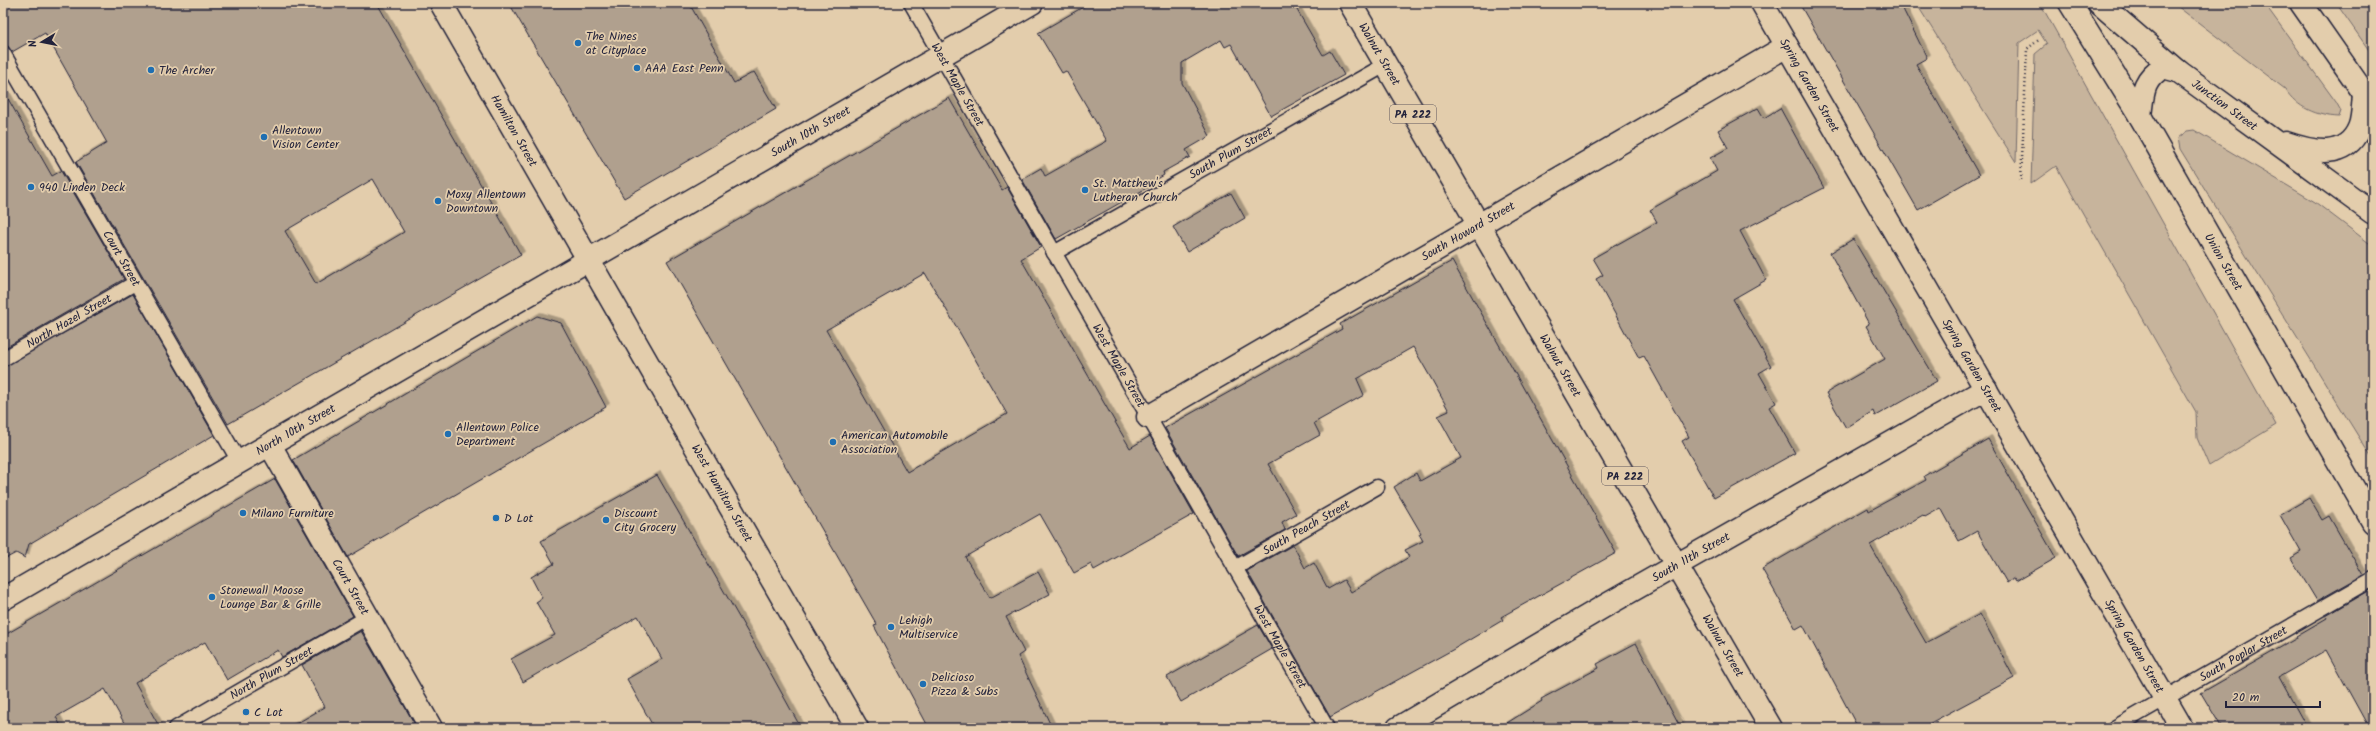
<svg xmlns="http://www.w3.org/2000/svg" width="2376" height="731" font-family="Kalam,sans-serif">
<style>
.green{fill:#c7b49c;stroke:#746b6c}
.building{fill:#b0a08e;stroke:#22223b;fill-rule:evenodd;filter:url(#shadow)}
.lines{fill:none;stroke-linecap:round;stroke-linejoin:round}
.lane-casing{stroke:#22223b;stroke-width:17}
.street-casing{stroke:#22223b;stroke-width:25}
.secondary-casing{stroke:#22223b;stroke-width:25}
.primary-casing{stroke:#22223b;stroke-width:25}
.path{stroke:#22223b;stroke-width:2.5;stroke-dasharray:1 3;stroke-linecap:butt}
.lane{stroke:#e3cdac;stroke-width:14}
.street{stroke:#e3cdac;stroke-width:22}
.secondary{stroke:#e3cdac;stroke-width:22}
.primary{stroke:#e3cdac;stroke-width:22}
.poi-dot{fill:#1f6fb2;stroke:#e3cdac;stroke-width:1.5}
.labels{text-anchor:middle;stroke-width:3.5;stroke-linejoin:round;paint-order:stroke}
.shield{fill:#e3cdac;stroke:#5c555d;stroke-width:1}
.shield-label{font-size:11px;font-weight:bold;fill:#22223b}
.poi-label{font-size:12px;fill:#22223b;stroke:#e3cdac;text-anchor:start}
.street-label{font-size:12px;fill:#22223b;stroke:#e3cdac}
</style>
<defs>
<filter id="shadow"><feDropShadow dx="3.5" dy="-3.5" stdDeviation="0" flood-color="#0004"/></filter>
</defs>
<rect width="100%" height="100%" fill="#e3cdac"/>
<filter id="ink" filterUnits="userSpaceOnUse"><feTurbulence type="fractalNoise" baseFrequency=".025" numOctaves="2"/><feDisplacementMap in="SourceGraphic" scale="8" xChannelSelector="R" yChannelSelector="G"/><feConvolveMatrix kernelMatrix="1 2 1 2 8 2 1 2 1" color-interpolation-filters="sRGB"/></filter>
<g filter="url(#ink)">
<g class="green">
<polygon points="1916,3 2040,3 2276,425 2209,466 2197,438 2196,412 2056,166 2031,184 2035,54 2047,44 2038,30 2019,43 2016,162"/>
<path d="M2173 3H2264L2336 102 2341 111 2339 117C2317 116 2297 108 2285 89Z"/>
<polygon points="2336,3 2373,3 2373,56"/>
<polygon points="2194,130 2315,202 2373,246 2373,460 2180,149 2178,138 2187,131"/>
</g>
<g class="building">
<path d="M3 3H377L521 255 228 424 76 162 107 143 45 33 12 52 8 46 3 45ZM373 179 404 232 316 284 285 231Z"/>
<polygon points="509,3 689,3 734,83 754,72 776,109 624,198"/>
<polygon points="1090,3 1293,3 1323,55 1330,51 1344,75 1271,116 1231,44 1225,47 1221,40 1182,63 1182,83 1210,136 1186,150 1190,157 1163,172 1164,175 1151,183 1152,185 1056,239 1022,179 1041,168 1045,176 1107,141 1066,71 1062,73 1038,33"/>
<polygon points="1799,3 1900,3 1927,58 1916,64 1979,175 1918,210"/>
<polygon points="3,90 52,176 61,171 124,279 3,349"/>
<path d="M949 98 1002 190 1007 187 1041 247 1021 259 1130 448 1150 436 1194 514 1094 570 1091 564 1074 573 1040 514 965 557 990 598 1038 572 1050 594 1006 617 1024 652 1018 656 1052 728H929L874 626 877 625 667 261ZM925 273 1007 414 907 472 826 330Z"/>
<polygon points="1758,108 1764,118 1780,108 1824,188 1740,231 1766,280 1733,299 1771,366 1759,373 1776,403 1769,407 1795,453 1714,498 1682,441 1689,437 1644,356 1639,358 1596,279 1603,275 1593,258 1657,222 1650,210 1717,171 1710,158 1728,148 1718,130"/>
<polygon points="1231,193 1245,218 1187,252 1173,227"/>
<polygon points="1853,239 1937,381 1875,416 1873,411 1846,428 1826,393 1885,359 1866,326 1869,324 1830,253"/>
<polygon points="1452,261 1616,553 1501,617 1503,620 1454,649 1330,717 1247,571 1293,545 1305,568 1314,563 1328,589 1344,580 1351,592 1409,557 1405,550 1423,541 1419,534 1421,533 1394,487 1416,473 1420,481 1461,458 1438,416 1449,411 1432,380 1413,347 1357,379 1364,395 1314,423 1320,435 1268,464 1296,514 1282,522 1285,530 1238,556 1165,428 1342,329 1340,324"/>
<polygon points="133,294 214,435 29,544 25,558 16,553 3,560 3,367"/>
<polygon points="537,316 561,323 606,407 348,557 293,460"/>
<polygon points="1988,439 2056,558 2016,581 2014,578 2007,583 1977,531 1959,541 1941,508 1925,517 1923,515 1870,545 1926,643 1980,614 2014,678 1921,728 1858,728 1803,625 1796,629 1762,569 1868,508 1869,511 1926,480 1924,476"/>
<polygon points="657,475 759,652 801,728 654,728 627,679 662,659 638,616 523,682 511,659 555,635 536,602 542,598 531,577 554,564 541,541"/>
<polygon points="275,479 353,616 282,657 278,650 227,680 205,642 179,657 135,683 160,728 127,728 105,689 56,717 62,728 3,728 3,636"/>
<polygon points="2309,498 2322,520 2329,516 2363,575 2317,601 2291,558 2301,552 2280,515"/>
<polygon points="2372,589 2373,728 2369,728 2326,650 2279,677 2307,728 2222,728 2201,693 2297,638 2296,636 2327,618 2326,616"/>
<polygon points="1258,625 1272,649 1181,702 1167,677"/>
<polygon points="361,631 417,728 289,728 325,707 302,665"/>
<polygon points="1636,643 1681,728 1499,728 1542,701 1541,699 1599,668 1597,664"/>
</g>
<g class="lines">
<g class="lane-casing">
<g id="lane">
<path id="s1" d="M911 3 1327 728"/>
<path id="s2" d="M3 53 240 463"/>
<path id="s3" d="M1054 253 1385 65"/>
<path id="s4" d="M3 359 135 283"/>
<path id="s5" d="M1235 568 1377 487"/>
<path id="s6" d="M176 728 366 618"/>
<path id="s7" d="M2114 728 2373 579"/>
</g>
</g>
<g class="street-casing">
<g id="street">
<path id="s8" d="M1762 3 2182 728"/>
<path id="s9" d="M2070 3 2140 116 2373 522"/>
<polyline points="2099,3 2178,71"/>
<path id="s10" d="M2140 116C2143 93 2142 80 2163 67L2178 71 2373 213"/>
<path d="M2286 143C2312 152 2346 160 2359 128 2363 119 2363 104 2364 94"/>
<path id="s11" d="M1148 417 1787 46"/>
<path id="s12" d="M270 445 431 728"/>
<path id="s13" d="M3 599 1032 3"/>
<path id="s14" d="M1398 728 1603 607 1986 389"/>
</g>
</g>
<g class="secondary-casing">
<polyline id="secondary" points="2301,3 2373,106"/>
</g>
<g class="primary-casing">
<g id="primary">
<path id="s15" d="M441 3 857 728"/>
<path id="s16" d="M1350 3 1771 728"/>
</g>
</g>
<polyline class="path" points="2021,180 2027,49 2040,39"/>
<use href="#lane" class="lane"/>
<use href="#street" class="street"/>
<use href="#secondary" class="secondary"/>
<use href="#primary" class="primary"/>
</g>
</g>
<g class="poi-dot">
<circle cx="578" cy="43" r="4"/>
<circle cx="637" cy="68" r="4"/>
<circle cx="151" cy="70" r="4"/>
<circle cx="264" cy="137" r="4"/>
<circle cx="31" cy="187" r="4"/>
<circle cx="1085" cy="190" r="4"/>
<circle cx="438" cy="201" r="4"/>
<circle cx="448" cy="434" r="4"/>
<circle cx="833" cy="442" r="4"/>
<circle cx="243" cy="513" r="4"/>
<circle cx="496" cy="518" r="4"/>
<circle cx="606" cy="520" r="4"/>
<circle cx="212" cy="597" r="4"/>
<circle cx="891" cy="627" r="4"/>
<circle cx="923" cy="684" r="4"/>
<circle cx="246" cy="712" r="4"/>
</g>
<g class="labels">
<g class="shield">
<rect x="1390" y="105" width="46" height="18" rx="3"/>
<rect x="1602" y="467" width="46" height="18" rx="3"/>
</g>
<g class="shield-label">
<text x="1413" y="118">PA 222</text>
<text x="1625" y="480">PA 222</text>
</g>
<g class="poi-label">
<text x="586" y="40">The Nines<tspan x="586" dy="14">at Cityplace</tspan></text>
<text x="645" y="72">AAA East Penn</text>
<text x="159" y="74">The Archer</text>
<text x="272" y="134">Allentown<tspan x="272" dy="14">Vision Center</tspan></text>
<text x="1093" y="187">St. Matthew's<tspan x="1093" dy="14">Lutheran Church</tspan></text>
<text x="39" y="191">940 Linden Deck</text>
<text x="446" y="198">Moxy Allentown<tspan x="446" dy="14">Downtown</tspan></text>
<text x="456" y="431">Allentown Police<tspan x="456" dy="14">Department</tspan></text>
<text x="841" y="439">American Automobile<tspan x="841" dy="14">Association</tspan></text>
<text x="251" y="517">Milano Furniture</text>
<text x="614" y="517">Discount<tspan x="614" dy="14">City Grocery</tspan></text>
<text x="504" y="522">D Lot</text>
<text x="220" y="594">Stonewall Moose<tspan x="220" dy="14">Lounge Bar &amp; Grille</tspan></text>
<text x="899" y="624">Lehigh<tspan x="899" dy="14">Multiservice</tspan></text>
<text x="931" y="681">Delicioso<tspan x="931" dy="14">Pizza &amp; Subs</tspan></text>
<text x="254" y="716">C Lot</text>
</g>
<g class="street-label">
<text dy="4" stroke="none"><textPath href="#s16" startOffset="59">Walnut Street</textPath></text>
<text dy="4" stroke="none"><textPath href="#s1" startOffset="94">West Maple Street</textPath></text>
<text dy="4" stroke="none"><textPath href="#s8" startOffset="95">Spring Garden Street</textPath></text>
<text dy="4" stroke="none"><textPath href="#s10" startOffset="130">Junction Street</textPath></text>
<text dy="4" stroke="none"><textPath href="#s15" startOffset="147">Hamilton Street</textPath></text>
<text dy="4" stroke="none"><textPath href="#s13" startOffset="933">South 10th Street</textPath></text>
<text dy="4" stroke="none"><textPath href="#s3" startOffset="203">South Plum Street</textPath></text>
<text dy="4" stroke="none"><textPath href="#s11" startOffset="370">South Howard Street</textPath></text>
<text dy="4" stroke="none"><textPath href="#s2" startOffset="237">Court Street</textPath></text>
<text dy="4" stroke="none"><textPath href="#s9" startOffset="301">Union Street</textPath></text>
<text dy="4" stroke="none"><textPath href="#s4" startOffset="76">North Hazel Street</textPath></text>
<text dy="4" stroke="none"><textPath href="#s1" startOffset="418">West Maple Street</textPath></text>
<text dy="4" stroke="none"><textPath href="#s16" startOffset="419">Walnut Street</textPath></text>
<text dy="4" stroke="none"><textPath href="#s8" startOffset="419">Spring Garden Street</textPath></text>
<text dy="4" stroke="none"><textPath href="#s13" startOffset="338">North 10th Street</textPath></text>
<text dy="4" stroke="none"><textPath href="#s15" startOffset="565">West Hamilton Street</textPath></text>
<text dy="4" stroke="none"><textPath href="#s5" startOffset="82">South Peach Street</textPath></text>
<text dy="4" stroke="none"><textPath href="#s14" startOffset="339">South 11th Street</textPath></text>
<text dy="4" stroke="none"><textPath href="#s12" startOffset="163">Court Street</textPath></text>
<text dy="4" stroke="none"><textPath href="#s16" startOffset="743">Walnut Street</textPath></text>
<text dy="4" stroke="none"><textPath href="#s8" startOffset="743">Spring Garden Street</textPath></text>
<text dy="4" stroke="none"><textPath href="#s1" startOffset="742">West Maple Street</textPath></text>
<text dy="4" stroke="none"><textPath href="#s7" startOffset="149">South Poplar Street</textPath></text>
<text dy="4" stroke="none"><textPath href="#s6" startOffset="110">North Plum Street</textPath></text>
</g>
</g>
<rect width="2376" height="731" fill="none" stroke="#e3cdac" stroke-width="16"/>
<rect x="8" y="8" width="2360" height="715" fill="none" stroke="#22223b" stroke-width="1.5" filter="url(#ink)"/>
<g transform="translate(42 42) rotate(260)" stroke="#e3cdac" stroke-width="3" paint-order="stroke">
<path d="M0-3L7 15L0 10L-7 15Z" fill="#22223b"/>
<text y="-6" font-size="11" font-weight="bold" text-anchor="middle" fill="#22223b">N</text>
</g>
<path d="M2226 701v6h94v-6" fill="none" stroke="#22223b" stroke-width="2"/>
<text x="2232" y="701" font-size="12" fill="#22223b" stroke="#e3cdac" stroke-width="3" paint-order="stroke">20 m</text>
</svg>
